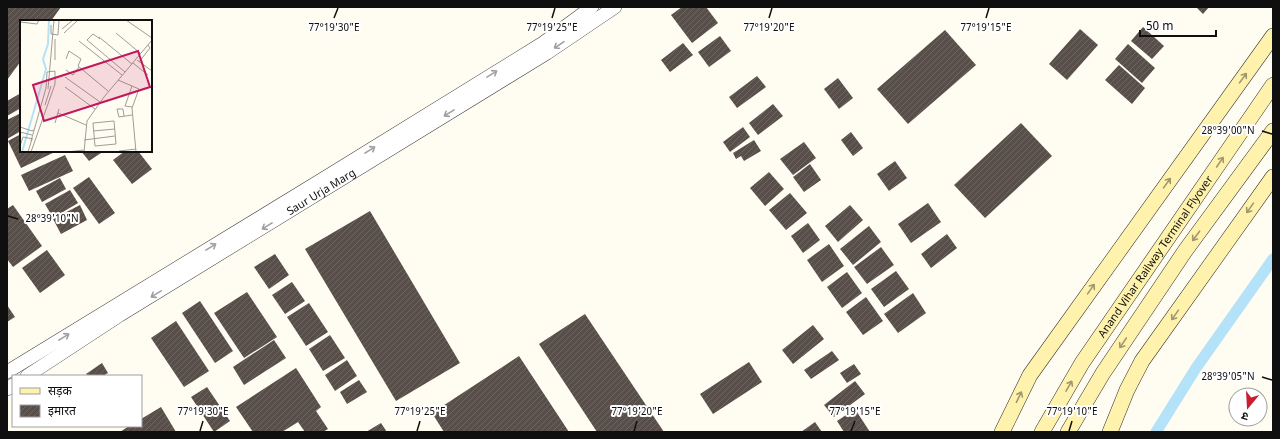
<svg xmlns="http://www.w3.org/2000/svg" width="1280" height="439" font-family="Georgia,'Noto Sans Devanagari',serif">
<style>
.lines{fill:none;stroke-linecap:round;stroke-linejoin:round}
.canal{stroke:#b3e2f9;stroke-width:11}
.building{fill:url(#building-hatch)}
.tertiary-casing{stroke:#424242;stroke-width:14}
.secondary-casing{stroke:#313131;stroke-width:16}
.tertiary{stroke:#fff;stroke-width:13}
.secondary{stroke:#fff2ac;stroke-width:15}
.oneway{stroke:#9f9f9f}
.oneway2{stroke:#9f976d}
.ticks{fill:none;stroke:#0f0f0f;stroke-width:1.5}
.labels{text-anchor:middle;stroke-width:4;stroke-linejoin:round;paint-order:stroke}
.street-label{font-size:11px;fill:#0f0f0f;stroke:#fff}
.inset-river{fill:none;stroke:#b3e2f9;stroke-width:2}
.inset-road{fill:none;stroke:#9f9d97;stroke-width:1}
.view{fill:#c2185b;fill-opacity:0.15;stroke:#c2185b;stroke-width:2}
.inset-edge{fill:none;stroke:#0f0f0f;stroke-width:2}
.ticks-label{font-size:10px;text-anchor:middle;fill:#0f0f0f;stroke:#fff;stroke-width:4;stroke-linejoin:round;paint-order:stroke}
</style>
<defs>
<pattern id="building-hatch" width="6" height="6" patternUnits="userSpaceOnUse"><rect width="6" height="6" fill="#584f4b"/><path d="M-1 1l2-2M0 6l6-6M5 7l2-2" fill="none" stroke="#6b6461"/></pattern>
</defs>
<rect width="100%" height="100%" fill="#fffcf1"/>
<g class="lines">
<polyline class="canal" points="1156,432 1196,368 1273,259"/>
</g>
<g class="building">
<polygon points="7,7 61,7 51,21 21,21 21,61 7,80"/>
<polygon points="682,7 706,7 718,23 692,43 671,15"/>
<polygon points="1196,7 1209,7 1203,14"/>
<polygon points="1143,27 1164,46 1152,59 1131,41"/>
<polygon points="1080,29 1098,45 1067,80 1049,64"/>
<polygon points="945,30 976,65 908,124 877,89"/>
<polygon points="720,36 731,51 709,67 698,52"/>
<polygon points="683,43 693,55 670,72 661,60"/>
<polygon points="1128,44 1155,68 1142,83 1115,59"/>
<polygon points="1119,65 1145,88 1132,104 1105,80"/>
<polygon points="757,76 766,87 737,108 729,97"/>
<polygon points="838,78 853,98 839,109 824,89"/>
<polygon points="21,93 21,108 7,116 7,101"/>
<polygon points="773,104 783,116 758,135 749,123"/>
<polygon points="21,113 21,131 7,139 7,120"/>
<polygon points="1021,123 1052,156 985,218 954,185"/>
<polygon points="743,127 750,137 730,152 723,142"/>
<polygon points="851,132 863,148 853,156 841,140"/>
<polygon points="21,134 21,151 57,151 21,168 8,141"/>
<polygon points="754,140 761,151 744,161 741,156 736,159 733,153"/>
<polygon points="804,142 816,158 793,175 780,159"/>
<polygon points="81,151 104,151 89,161"/>
<polygon points="125,151 138,151 152,169 132,184 113,160"/>
<polygon points="65,155 73,171 29,191 21,175"/>
<polygon points="895,161 907,178 889,191 877,174"/>
<polygon points="810,164 821,180 804,192 793,177"/>
<polygon points="769,172 784,189 765,206 750,188"/>
<polygon points="89,177 115,213 99,224 73,188"/>
<polygon points="60,178 66,189 42,202 36,191"/>
<polygon points="70,190 78,203 53,218 45,204"/>
<polygon points="790,193 807,213 786,230 769,210"/>
<polygon points="928,203 941,222 911,243 898,224"/>
<polygon points="13,205 42,246 13,267 7,259 7,209"/>
<polygon points="80,205 87,220 61,234 53,219"/>
<polygon points="850,205 863,220 838,242 825,226"/>
<polygon points="370,211 460,363 396,401 305,249"/>
<polygon points="808,223 820,240 803,253 791,236"/>
<polygon points="869,226 881,242 853,265 840,249"/>
<polygon points="947,234 957,248 931,268 921,254"/>
<polygon points="829,244 844,266 822,282 807,260"/>
<polygon points="881,247 894,265 867,284 854,267"/>
<polygon points="47,250 65,275 40,293 22,268"/>
<polygon points="275,254 289,275 269,289 254,267"/>
<polygon points="896,271 909,289 884,307 871,289"/>
<polygon points="847,272 862,293 842,308 827,287"/>
<polygon points="292,282 305,301 285,314 272,295"/>
<polygon points="247,292 277,337 244,358 214,313"/>
<polygon points="913,293 926,313 898,333 884,314"/>
<polygon points="866,297 883,321 863,335 846,312"/>
<polygon points="200,301 233,351 215,363 182,313"/>
<polygon points="309,303 328,332 306,346 287,317"/>
<polygon points="7,305 15,317 7,322"/>
<polygon points="585,314 664,432 597,432 539,344"/>
<polygon points="176,321 209,371 184,387 151,338"/>
<polygon points="813,325 824,339 793,364 782,350"/>
<polygon points="330,335 345,358 323,371 309,349"/>
<polygon points="274,340 286,358 244,385 233,367"/>
<polygon points="832,351 839,360 811,379 804,370"/>
<polygon points="519,356 569,432 444,432 432,413"/>
<polygon points="347,360 357,376 335,391 325,375"/>
<polygon points="749,362 762,382 713,414 700,394"/>
<polygon points="102,363 108,373 103,376 88,376 86,374"/>
<polygon points="854,364 861,374 847,383 840,373"/>
<polygon points="296,368 321,407 316,411 328,429 323,432 305,432 298,422 282,432 253,432 236,407"/>
<polygon points="359,380 367,392 347,404 340,392"/>
<polygon points="855,381 865,394 834,417 824,405"/>
<polygon points="207,387 230,421 214,432 191,397"/>
<polygon points="161,407 176,432 120,432 129,426 141,426 141,419"/>
<polygon points="855,409 870,432 844,432 837,421"/>
<polygon points="815,422 822,432 801,432"/>
<polygon points="381,423 387,432 366,432"/>
</g>
<g class="lines">
<g class="tertiary-casing">
<g id="tertiary">
<polyline points="7,372 326,177 543,43 592,7"/>
<path id="s1" d="M27 376 120 315 547 53 615 7"/>
<polyline points="7,389 13,385"/>
</g>
</g>
<g class="secondary-casing">
<g id="secondary">
<polyline points="1002,432 1030,375 1273,36"/>
<path id="s2" d="M1042 432 1082 363 1273 85"/>
<polyline points="1068,432 1103,373 1185,251 1273,131"/>
<polyline points="1110,432 1127,390 1142,361 1273,177"/>
</g>
</g>
<use href="#tertiary" class="tertiary"/>
<use href="#secondary" class="secondary"/>
</g>
<defs><path id="oneway-shaft" d="M-6 0H5M1.5-3L5.5 0L1.5 3" fill="none" stroke-width="1.6" stroke-linecap="round" stroke-linejoin="round"/></defs>
<g class="oneway">
<use href="#oneway-shaft" transform="translate(559 45) rotate(146)"/>
<use href="#oneway-shaft" transform="translate(492 74) rotate(-32)"/>
<use href="#oneway-shaft" transform="translate(449 113) rotate(148)"/>
<use href="#oneway-shaft" transform="translate(370 150) rotate(-32)"/>
<use href="#oneway-shaft" transform="translate(267 226) rotate(148)"/>
<use href="#oneway-shaft" transform="translate(211 247) rotate(-32)"/>
<use href="#oneway-shaft" transform="translate(156 294) rotate(149)"/>
<use href="#oneway-shaft" transform="translate(64 337) rotate(-31)"/>
</g>
<g class="oneway2">
<use href="#oneway-shaft" transform="translate(1243 78) rotate(-54)"/>
<use href="#oneway-shaft" transform="translate(1220 162) rotate(-56)"/>
<use href="#oneway-shaft" transform="translate(1167 183) rotate(-54)"/>
<use href="#oneway-shaft" transform="translate(1250 208) rotate(125)"/>
<use href="#oneway-shaft" transform="translate(1196 236) rotate(127)"/>
<use href="#oneway-shaft" transform="translate(1091 289) rotate(-55)"/>
<use href="#oneway-shaft" transform="translate(1175 315) rotate(125)"/>
<use href="#oneway-shaft" transform="translate(1123 343) rotate(124)"/>
<use href="#oneway-shaft" transform="translate(1069 386) rotate(-60)"/>
<use href="#oneway-shaft" transform="translate(1019 397) rotate(-64)"/>
</g>
<path class="ticks" d="M334 18 338 8M552 18 555 8M769 18 772 8M986 18 989 8M1262 131 1272 134M8 216 18 219M1262 377 1272 380M200 431 203 421M417 431 420 421M634 431 637 421M851 431 855 421M1069 431 1072 421"/>
<g class="labels">
<g class="street-label">
<text dy="4" stroke="none"><textPath href="#s1" startOffset="347">Saur Urja Marg</textPath></text>
<text dy="4" stroke="none"><textPath href="#s2" startOffset="209">Anand Vihar Railway Terminal Flyover</textPath></text>
</g>
</g>
<g transform="translate(20 20)">
<rect width="132" height="132" fill="#fffcf1"/>
<path class="inset-river" d="M2 132 26 49 23 39 28 24 29 0"/>
<path class="inset-road" d="M106 0 132 18M0 2 17 4 19 0M31 5V14L38 15 39 0M42 9 53 0M44 13 58 0M96 13 120 33M79 17 112 44M80 19 73 14 67 20 105 52M59 21 102 55M46 39 49 31 61 39 58 46 88 71M35 40V19M117 40 132 51M119 42 130 28 128 25M113 43 128 55M46 50 53 55 59 47M45 57 80 82M98 60 119 69 112 88 116 132M45 67 75 89M28 69 34 0M25 85 31 66M112 87 105 86 112 66M38 93 66 105M104 96 103 89H97L99 97 112 95M94 101 96 124 75 126 73 103ZM35 103 39 89M0 107 12 111 14 110M73 111 95 109M0 112 12 115M64 120 95 116M0 126 3 117 13 119M99 131 116 129M8 132 12 119M11 132 35 64V51L27 52 26 68 11 121M47 132 64 130M64 132 67 101 84 77 132 20"/>
<path class="view" d="M118 31 130 67 24 101 13 65Z"/>
<rect width="132" height="132" class="inset-edge"/>
</g>
<g class="ticks-label">
<text x="334" y="31">77°19'30"E</text>
<text x="552" y="31">77°19'25"E</text>
<text x="769" y="31">77°19'20"E</text>
<text x="986" y="31">77°19'15"E</text>
<text x="1228" y="134">28°39'00"N</text>
<text x="52" y="222">28°39'10"N</text>
<text x="1228" y="380">28°39'05"N</text>
<text x="203" y="415">77°19'30"E</text>
<text x="420" y="415">77°19'25"E</text>
<text x="637" y="415">77°19'20"E</text>
<text x="855" y="415">77°19'15"E</text>
<text x="1072" y="415">77°19'10"E</text>
</g>
<rect width="1280" height="439" fill="none" stroke="#0f0f0f" stroke-width="16"/>
<rect x="12" y="375" width="130" height="52" fill="#ffffff" stroke="#9f9f9f"/>
<rect x="20" y="388" width="20" height="6" fill="#fff2ac" stroke="#9f9f9f"/>
<text x="48" y="395" font-size="12" fill="#0f0f0f">सड़क</text>
<rect x="20" y="405" width="20" height="12" fill="url(#building-hatch)" stroke="#9f9f9f"/>
<text x="48" y="415" font-size="12" fill="#0f0f0f">इमारत</text>
<g transform="translate(1248 407) rotate(198)"><circle r="19" fill="#ffffff" stroke="#9f9f9f"/>
<path d="M0-3L7 15L0 10L-7 15Z" fill="#c71f2e"/>
<text y="-6" font-size="11" font-weight="bold" text-anchor="middle" fill="#0f0f0f">उ</text>
</g>
<path d="M1140 30v6h76v-6" fill="none" stroke="#0f0f0f" stroke-width="2"/>
<text x="1146" y="30" font-size="12" fill="#0f0f0f" stroke="#ffffff" stroke-width="3" paint-order="stroke">50 m</text>
</svg>
